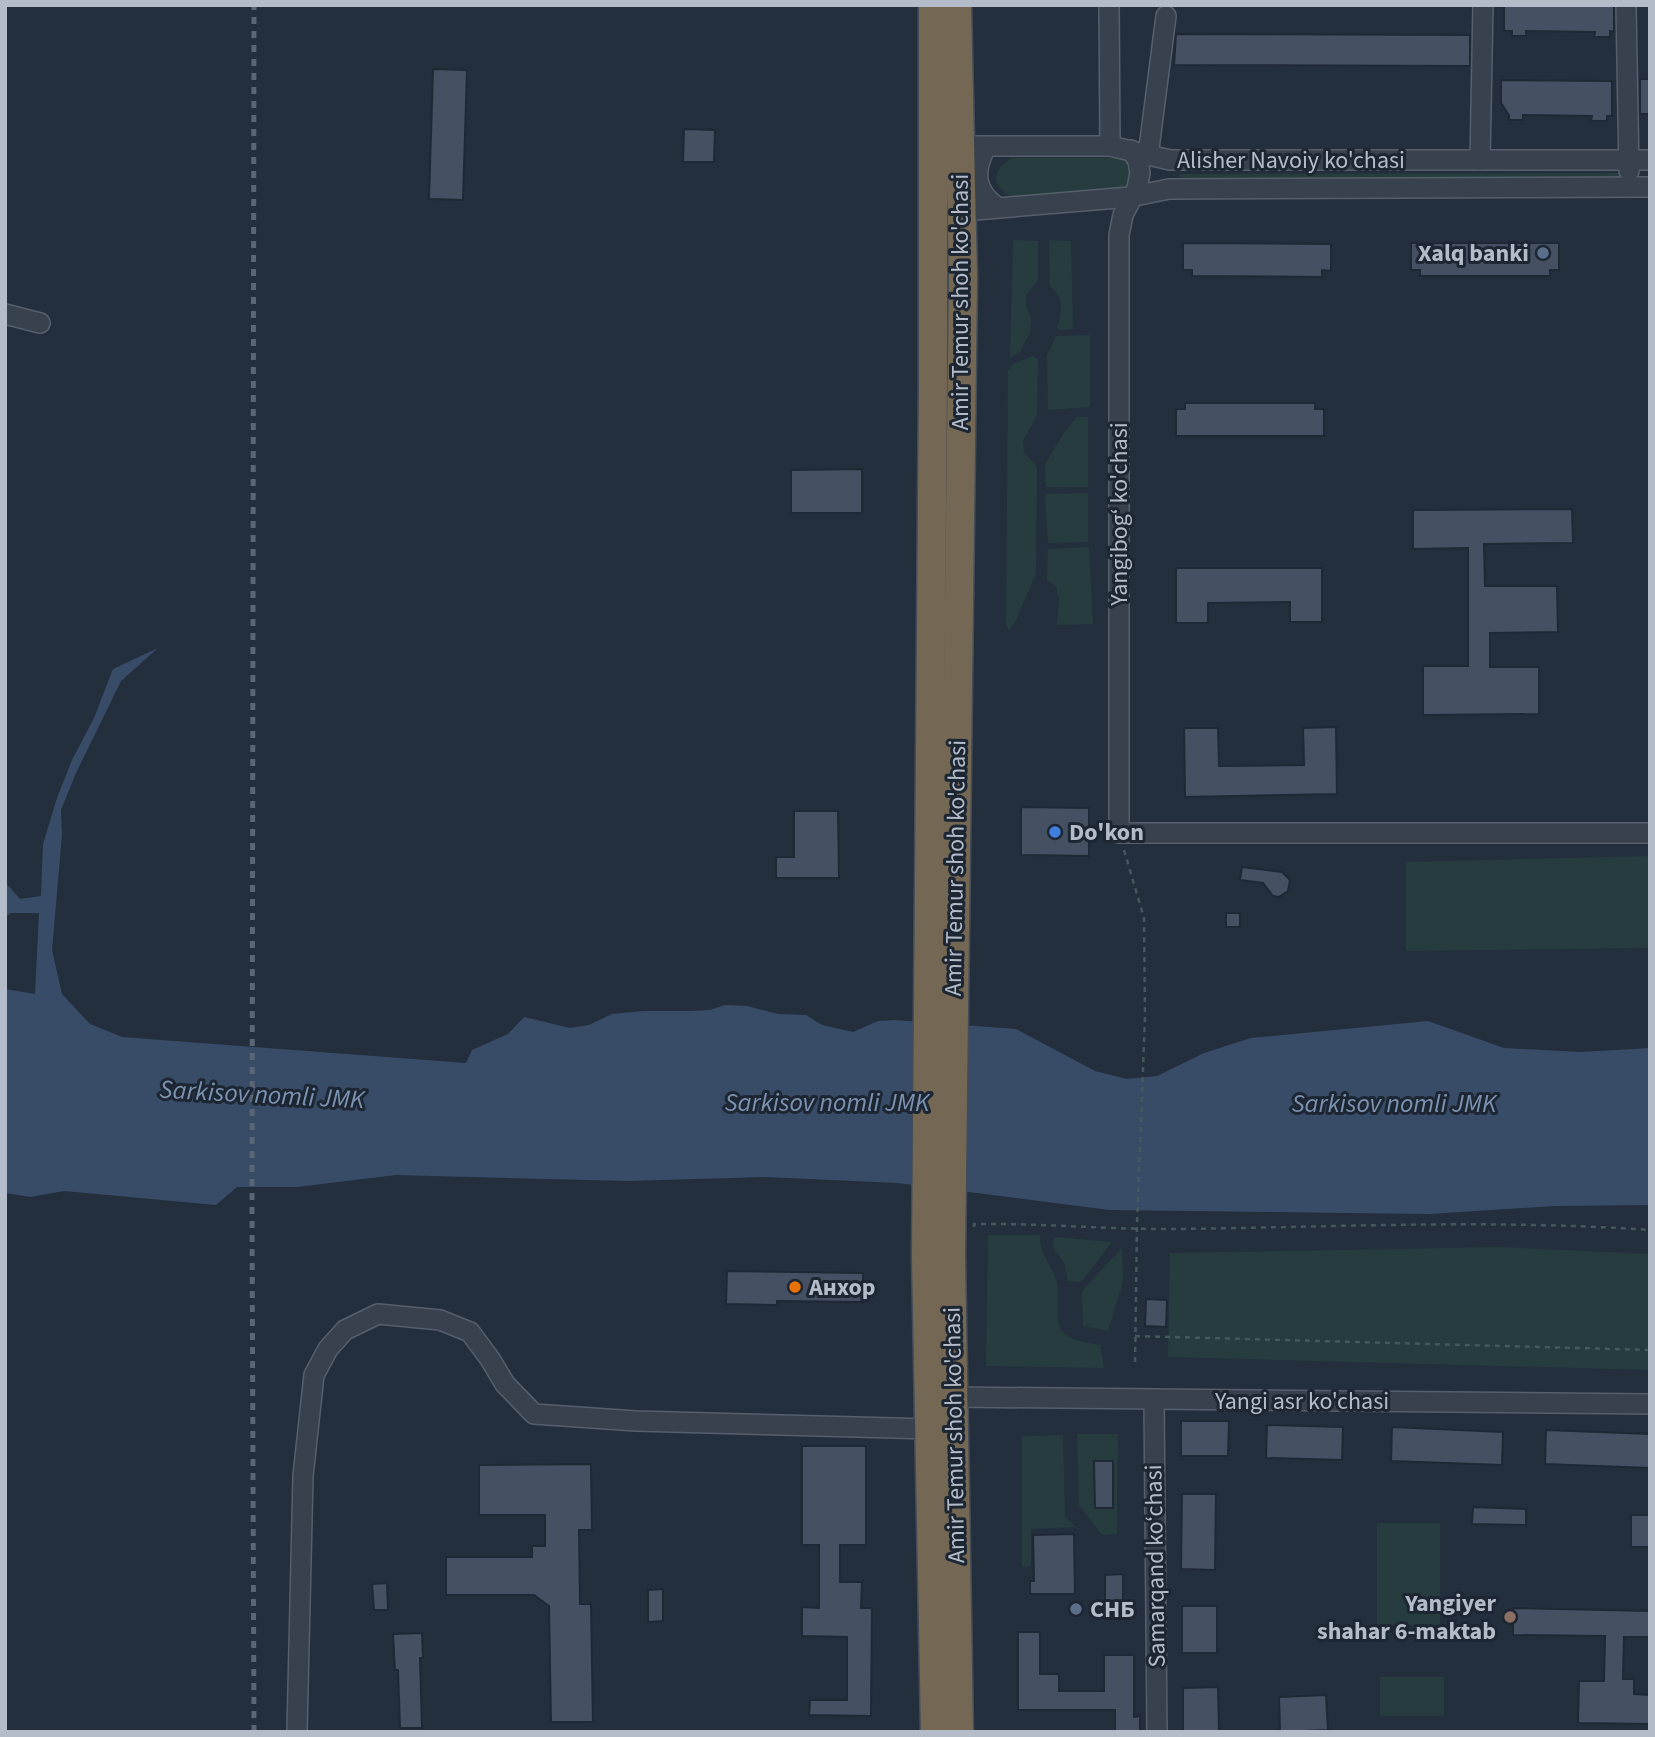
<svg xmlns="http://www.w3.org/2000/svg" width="1655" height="1737" font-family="'Source Sans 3',sans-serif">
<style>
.green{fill:#263c3f}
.water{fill:#394c67}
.building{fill:#455162;stroke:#1f2835;stroke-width:2}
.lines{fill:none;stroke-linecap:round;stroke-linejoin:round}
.minor-casing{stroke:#565f6c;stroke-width:22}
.highway-casing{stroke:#434c59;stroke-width:31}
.path{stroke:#44595c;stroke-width:2.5;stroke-dasharray:5 5;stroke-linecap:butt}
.minor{stroke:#38414e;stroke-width:19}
.highway{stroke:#746855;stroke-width:28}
.rail{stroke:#5a6575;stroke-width:5;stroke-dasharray:7 7;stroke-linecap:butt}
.service-dot{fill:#5c6f8a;stroke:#1d2633;stroke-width:2.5}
.shop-dot{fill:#3f7fe0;stroke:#1d2633;stroke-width:2.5}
.food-dot{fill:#e8710a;stroke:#1d2633;stroke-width:2.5}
.education-dot{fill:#8d6e63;stroke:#1d2633;stroke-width:2.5}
.labels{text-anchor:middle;stroke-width:6;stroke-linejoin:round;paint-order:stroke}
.street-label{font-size:24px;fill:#b4bcc9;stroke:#1d2633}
.poi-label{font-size:24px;font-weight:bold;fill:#b4bcc9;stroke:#1d2633;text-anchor:start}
.water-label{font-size:26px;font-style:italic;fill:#7c92b1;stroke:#1d2633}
</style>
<rect width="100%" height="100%" fill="#242f3e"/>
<g class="green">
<path d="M1013 158H1127L1140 167 1127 197 1010 196C989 184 993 168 1013 158Z"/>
<polygon points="1621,173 1620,180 1179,181 1179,174"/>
<polygon points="1013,240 1038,241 1038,280 1026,295 1026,305 1031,319 1030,332 1020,352 1010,358"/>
<path d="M1049 240 1071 241 1073 329 1057 330C1061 311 1066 300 1050 286Z"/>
<polygon points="1090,335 1090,407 1048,410 1047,355 1056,336"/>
<polygon points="1033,356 1038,359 1037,416 1023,441 1024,452 1037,467 1036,574 1014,624 1009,630 1006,626 1008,370 1013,364"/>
<polygon points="1077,417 1088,417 1088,487 1046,487 1045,464 1063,434"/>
<polygon points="1088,493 1088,542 1048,543 1045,494"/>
<polygon points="1089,547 1093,624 1057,625 1059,599 1056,586 1047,580 1048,549"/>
<polygon points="1650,856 1650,948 1406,951 1406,862"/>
<path d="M988 1235H1040C1039 1253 1051 1263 1056 1280 1061 1294 1054 1316 1061 1329 1069 1342 1087 1342 1100 1345L1104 1368 986 1366Z"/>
<polygon points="1054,1237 1112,1242 1081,1282 1068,1281 1064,1263 1053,1247"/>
<polygon points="1499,1247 1650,1254 1650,1370 1168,1357 1170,1253"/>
<polygon points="1122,1248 1123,1282 1108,1331 1083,1326 1082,1291"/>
<polygon points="1077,1434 1118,1434 1117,1534 1102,1535 1079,1505"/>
<polygon points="1063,1435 1065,1517 1076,1527 1031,1529 1031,1566 1022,1567 1022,1436"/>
<rect x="1377" y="1523" width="63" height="102"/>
<rect x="1380" y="1677" width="64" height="39"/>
</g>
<polygon class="water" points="158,648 121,681 76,773 61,810 62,835 52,950 62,994 90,1024 122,1037 466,1063 472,1050 508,1034 524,1017 570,1028 589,1025 612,1014 644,1011 691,1011 710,1010 725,1005 747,1006 778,1014 806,1015 822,1025 853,1032 878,1021 895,1020 1016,1029 1095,1071 1127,1079 1157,1076 1204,1053 1251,1038 1428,1021 1504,1048 1581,1052 1650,1048 1650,1205 1555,1206 1429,1214 1110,1210 897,1183 766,1177 628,1181 396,1175 297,1187 237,1187 216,1205 64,1191 30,1197 5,1193 5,989 35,994 39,913 11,913 5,917 5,882 20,899 41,896 43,844 57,798 72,760 94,718 113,669"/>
<g class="building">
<polygon points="1504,5 1614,5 1614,32 1610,31 1610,37 1594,37 1595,32 1526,31 1526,36 1512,36 1512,31 1504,31"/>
<polygon points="1176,34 1470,35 1470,66 1174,65"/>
<polygon points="433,69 467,70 463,200 429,199"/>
<rect x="1640" y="79" width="10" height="35"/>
<polygon points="1501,80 1612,81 1612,116 1607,116 1607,121 1591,121 1592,116 1523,115 1523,120 1509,120 1509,115 1501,103"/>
<polygon points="684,129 715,130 714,162 683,162"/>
<polygon points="1183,243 1331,244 1331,271 1322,270 1322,277 1192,276 1192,270 1183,270"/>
<polygon points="1411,243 1559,243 1559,270 1550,270 1550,276 1420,276 1420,270 1411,270"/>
<polygon points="1185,403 1315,403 1315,409 1324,409 1324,436 1176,436 1176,409 1185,409"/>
<polygon points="862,469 862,513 791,513 791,470"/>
<polygon points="1572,509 1573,543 1484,544 1485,586 1557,586 1558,632 1490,633 1490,667 1539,667 1539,714 1423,715 1423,666 1468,666 1468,548 1413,549 1413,510"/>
<polygon points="1176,568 1322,568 1322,622 1290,622 1290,602 1208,603 1208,623 1176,623"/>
<polygon points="1336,727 1337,794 1185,797 1184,728 1218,728 1219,766 1304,765 1303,728"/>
<polygon points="1021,807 1089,808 1089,856 1021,855"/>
<polygon points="794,811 838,811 839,878 776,878 776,857 794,857"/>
<polygon points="1242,867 1282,872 1290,880 1288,891 1279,897 1273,896 1263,883 1240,880"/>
<rect x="1226" y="913" width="14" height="14"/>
<polygon points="727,1271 863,1273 863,1302 777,1301 777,1305 726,1304"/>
<polygon points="1146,1299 1167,1300 1166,1327 1145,1326"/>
<polygon points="1181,1421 1229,1421 1228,1456 1181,1456"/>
<polygon points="1267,1425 1343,1427 1342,1460 1266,1458"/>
<polygon points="1392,1427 1503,1432 1502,1465 1391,1461"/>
<polygon points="1546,1430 1650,1434 1650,1468 1545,1464"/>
<polygon points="802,1446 866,1446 866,1545 840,1545 840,1582 862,1582 861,1608 872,1608 871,1716 809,1715 810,1700 847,1700 847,1637 802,1636 802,1607 819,1608 819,1545 802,1545"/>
<polygon points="1094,1461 1113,1461 1113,1508 1095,1508"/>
<polygon points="591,1464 592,1530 579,1530 580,1604 591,1604 593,1722 551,1722 549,1606 534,1595 446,1595 446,1557 532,1557 532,1546 545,1546 545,1515 479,1515 479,1465"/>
<polygon points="1182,1494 1216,1494 1215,1570 1181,1569"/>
<polygon points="1473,1507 1526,1509 1526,1525 1472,1524"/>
<rect x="1631" y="1515" width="19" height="32"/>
<polygon points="1074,1534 1075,1594 1030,1594 1030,1581 1034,1581 1033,1535"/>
<polygon points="1123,1574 1123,1601 1105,1601 1105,1575"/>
<polygon points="387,1583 388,1610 374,1610 372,1584"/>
<polygon points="663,1589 663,1621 648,1622 648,1590"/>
<rect x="1182" y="1606" width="35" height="47"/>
<polygon points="1513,1608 1650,1611 1650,1637 1624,1637 1623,1679 1634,1679 1634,1694 1650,1695 1650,1724 1578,1723 1579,1681 1604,1681 1605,1636 1513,1635"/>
<polygon points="1018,1632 1040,1632 1040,1674 1059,1674 1059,1691 1104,1691 1104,1655 1134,1655 1134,1717 1140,1716 1140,1732 1115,1732 1115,1710 1018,1710"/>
<polygon points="422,1633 423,1658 420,1658 422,1728 400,1728 398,1670 395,1670 393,1634"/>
<polygon points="1218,1687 1219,1732 1183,1732 1183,1688"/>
<polygon points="1326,1695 1328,1730 1280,1732 1279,1697"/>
</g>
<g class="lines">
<g class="minor-casing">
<g id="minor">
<polyline points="1109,5 1110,146"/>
<polyline points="1626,5 1629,171"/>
<polyline points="949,146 1110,146 1170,160 1650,160"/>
<path d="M986 147C973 171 974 191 997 207"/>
<polyline points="1131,150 1138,161 1140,173 1137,188 1123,215 1119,235 1119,833 1650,833"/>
<polyline points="1148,156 1166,16"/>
<polyline points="1480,160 1483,5"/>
<polyline points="951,212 1130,197 1169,189 1650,187"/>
<polyline points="5,314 40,323"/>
<polyline points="955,1397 1650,1404"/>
<polyline points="1154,1400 1157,1732"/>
<polyline points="297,1732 303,1476 314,1375 328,1349 345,1330 378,1314 440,1320 470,1332 490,1359 505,1384 534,1414 636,1421 931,1429"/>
</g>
</g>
<g class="highway-casing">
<g id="highway">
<polyline points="933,5 933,379 926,1257 935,1732"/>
<polyline points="957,5 963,277 951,1256 959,1732"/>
</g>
</g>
<g class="path">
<polyline points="1124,850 1144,918 1145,1017 1137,1223 1135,1367"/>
<path d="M974 1227V1224C1043 1223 1112 1230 1181 1229 1337 1227 1494 1219 1650 1230"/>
<polyline points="1135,1336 1650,1350"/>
</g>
<use href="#minor" class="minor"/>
<use href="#highway" class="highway"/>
<polyline class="rail" points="254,1732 252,1210 254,5"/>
</g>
<g class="service-dot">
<circle cx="1543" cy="253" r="7"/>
<circle cx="1076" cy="1609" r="7"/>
</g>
<circle class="shop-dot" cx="1055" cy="832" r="7"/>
<circle class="food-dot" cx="795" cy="1287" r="7"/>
<circle class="education-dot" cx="1510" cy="1617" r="7"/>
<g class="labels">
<g class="street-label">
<text x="1291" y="168">Alisher Navoiy ko'chasi</text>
<text transform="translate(960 302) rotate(-90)" y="8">Amir Temur shoh ko'chasi</text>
<text transform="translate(1119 514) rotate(-90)" y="8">Yangibog‘ ko'chasi</text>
<text transform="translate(955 868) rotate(-89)" y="8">Amir Temur shoh ko'chasi</text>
<text x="1302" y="1409">Yangi asr ko'chasi</text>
<text transform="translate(954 1435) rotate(-91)" y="8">Amir Temur shoh ko'chasi</text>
<text transform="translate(1155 1566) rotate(-91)" y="8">Samarqand ko‘chasi</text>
</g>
<g class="poi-label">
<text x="1529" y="261" text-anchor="end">Xalq banki</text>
<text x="1069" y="840">Do'kon</text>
<text x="809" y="1295">Анхор</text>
<text x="1496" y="1611" text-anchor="end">Yangiyer<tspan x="1496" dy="28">shahar 6-maktab</tspan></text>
<text x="1090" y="1617">СНБ</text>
</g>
<g class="water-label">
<text transform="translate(262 1094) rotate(3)" y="9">Sarkisov nomli JMK</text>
<text x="827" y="1111">Sarkisov nomli JMK</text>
<text x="1394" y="1112">Sarkisov nomli JMK</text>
</g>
</g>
<rect width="1655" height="1737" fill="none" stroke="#b4bcc9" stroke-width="14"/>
</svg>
